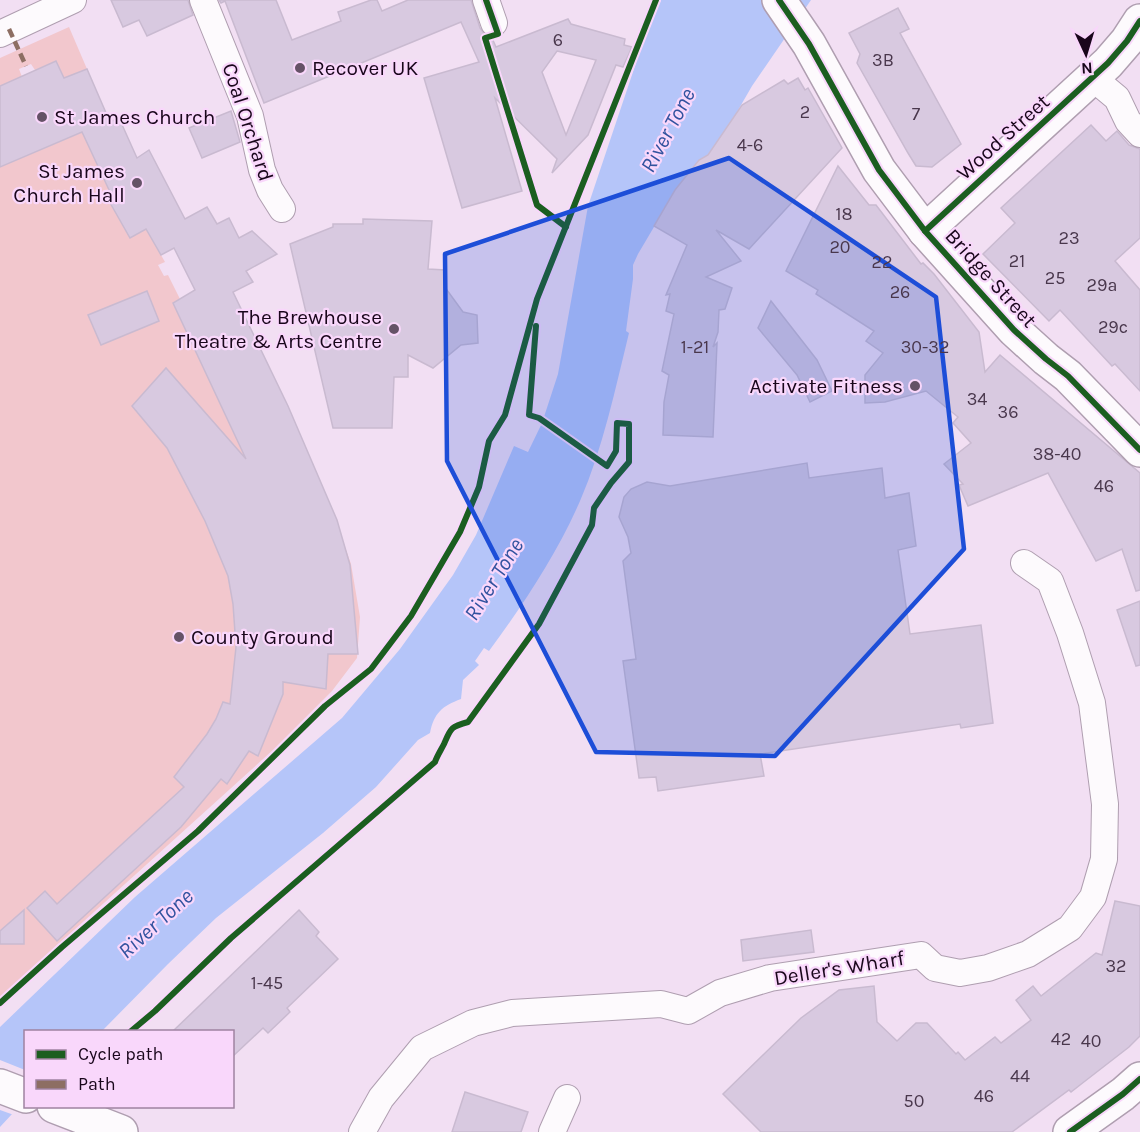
<svg xmlns="http://www.w3.org/2000/svg" width="1140" height="1132" font-family="Karla,sans-serif">
<style>
.green{fill:#f2c7cd}
.water{fill:#b5c5f9}
.pier{fill:#f2dff3}
.building{fill:#d8c9e0;stroke:#c9bad0;stroke-width:1.5;fill-rule:evenodd}
.lines{fill:none;stroke-linecap:round;stroke-linejoin:round}
.minor-casing{stroke:#af9eb0;stroke-width:28}
.major-casing{stroke:#af9eb0;stroke-width:36}
.minor{stroke:#fdfafd;stroke-width:26}
.major{stroke:#fdfafd;stroke-width:33}
.quiet{stroke:#8d6e63;stroke-width:4.5;stroke-dasharray:9 4.5;stroke-linecap:butt}
.cycleway-casing{stroke:#f9d7fb;stroke-width:10}
.cycleway{stroke:#1b5e20;stroke-width:6}
.marked{fill:#1d4ed8;fill-opacity:0.2;stroke:#1d4ed8;stroke-width:4.5;stroke-linejoin:round}
.poi-dot{fill:#655267;stroke:#f9d7fb;stroke-width:2}
.labels{text-anchor:middle;stroke-width:4.5;stroke-linejoin:round;paint-order:stroke}
.number-label{font-size:18px;fill:#49374c}
.poi-label{font-size:21px;fill:#19061b;stroke:#f9d7fb;text-anchor:start}
.street-label{font-size:21px;fill:#19061b;stroke:#f9d7fb}
.water-label{font-size:22px;font-style:italic;fill:#32539f;stroke:#f9d7fb}
</style>
<rect width="100%" height="100%" fill="#f2dff3"/>
<g class="green">
<polygon points="69,27 87,69 64,78 56,61 35,70 31,64 19,69 22,77 0,86 0,58"/>
<polygon points="90,129 94,158 102,174 104,173 130,238 146,229 165,262 158,265 164,276 168,275 180,299 333,513 351,564 360,617 357,658 332,691 273,750 0,997 0,167"/>
</g>
<path class="water" d="M661 0H811L752 86 726 131 708 155 699 160 677 188 638 254 633 265V279L626 331 629 333C615 390 603 448 580 501 557 554 523 605 489 651L484 648 475 661 479 665 463 680 461 699C442 706 434 713 430 733L418 740 376 787 323 833 216 918 168 964 102 1031 26 1032 25 1100 0 1127V1027L135 897 342 718 400 649 453 575 476 535 514 446 528 452 542 423 558 374 588 206 638 57Z"/>
<polygon class="pier" points="0,1060 25,1070 26,1104 14,1115 0,1110"/>
<g class="building">
<polygon points="111,0 188,0 193,15 147,36 139,20 123,27"/>
<path d="M219 0H276L292 40 341 21 338 12 371 0H377L382 11 408 0H471L480 28 485 35 492 38 496 47 568 19 571 24 625 39 624 45 632 47 623 67 616 65 588 135 552 173 557 159 495 98 522 191 462 208 424 78 479 62 461 22 264 103 225 1 221 3ZM557 51 596 60 566 135 542 72Z"/>
<polygon points="898,8 909,29 900,33 961,144 932,167 916,166 908,153 857,63 860,54 849,33"/>
<polygon points="56,61 64,78 87,69 110,122 119,118 137,158 149,150 185,219 207,207 217,224 229,218 239,238 252,231 277,254 246,271 253,282 233,292 288,406 337,520 350,565 358,654 328,654 326,689 283,682 283,694 258,756 249,751 227,784 221,779 181,827 57,941 27,908 45,891 57,904 184,787 174,777 207,734 216,719 223,702 230,704 236,647 233,604 228,576 205,521 167,448 132,406 166,368 246,459 173,303 195,290 174,248 161,255 146,229 130,238 105,194 110,192 82,132 0,167 0,86"/>
<polygon points="798,78 805,90 808,88 842,148 749,249 716,230 741,261 706,277 732,288 725,309 719,310 718,332 713,347 717,343 713,437 663,435 664,402 669,375 662,371 674,314 666,311 670,294 666,295 687,245 654,226 675,190 699,160 708,155 742,105 784,80 788,84"/>
<polygon points="231,111 240,142 202,158 189,128"/>
<polygon points="1091,125 1106,141 1117,131 1129,145 1140,149 1140,238 1115,261 1140,290 1140,391 1115,364 1112,366 1060,310 1049,321 983,254 1015,223 1001,208"/>
<polygon points="838,166 869,205 876,205 921,264 923,263 934,274 979,332 985,372 1000,355 1140,473 1140,590 1136,591 1122,549 1096,561 1048,473 968,506 959,485 963,484 944,464 971,443 953,423 958,417 926,391 885,402 865,403 865,375 883,353 866,341 874,331 816,294 818,290 786,271"/>
<polygon points="363,219 432,221 428,269 445,270 444,286 463,312 477,315 478,343 461,345 433,368 408,355 408,377 394,377 392,428 333,428 290,244 333,227 333,224 363,224"/>
<polygon points="147,291 159,321 101,345 88,315"/>
<polygon points="771,301 817,360 832,391 810,402 797,375 758,328"/>
<polygon points="807,463 809,478 882,468 885,498 909,493 916,546 898,550 910,634 981,625 993,723 961,728 960,724 760,754 764,776 658,791 656,777 639,778 623,661 636,659 623,561 631,553 628,537 619,517 624,497 631,489 647,482 670,486"/>
<polygon points="1140,601 1140,665 1136,666 1117,610"/>
<polygon points="1115,901 1140,906 1140,1036 1129,1047 1080,1085 1071,1092 1069,1090 1012,1132 761,1132 723,1094 801,1018 839,990 874,986 877,1022 897,1041 916,1023 927,1023 956,1054 958,1052 965,1060 995,1037 1001,1043 1031,1020 1016,1000 1033,986 1041,996 1096,953 1102,955"/>
<polygon points="24,910 24,944 0,944 0,931"/>
<polygon points="299,910 319,932 316,936 338,959 287,1008 290,1012 268,1033 263,1028 232,1057 232,1032 172,1032"/>
<polygon points="811,930 814,952 743,961 741,940"/>
<polygon points="465,1092 528,1112 521,1132 452,1132"/>
</g>
<g class="lines">
<g class="minor-casing">
<g id="minor">
<polyline points="203,0 250,116 262,170 270,190 282,209"/>
<polyline points="486,0 494,23"/>
<polyline points="0,34 73,0"/>
<polyline points="1093,78 1117,98 1128,121 1140,134"/>
<polyline points="362,1132 381,1098 422,1048 473,1023 512,1013 661,1004 688,1011 720,993 770,978 921,955 935,968 960,973 988,968 1028,954 1070,928 1093,897 1104,859 1105,804 1092,703 1070,633 1050,581 1024,563"/>
<polyline points="552,1132 567,1098"/>
</g>
</g>
<g class="major-casing">
<g id="major">
<polyline points="779,0 809,44 879,170 925,231 1014,330 1046,359 1068,376 1140,450"/>
<polyline points="925,231 1108,63 1127,41 1140,21"/>
<polyline points="0,1086 26,1096"/>
<polyline points="54,1106 121,1132"/>
<polyline points="1070,1132 1123,1094 1140,1079"/>
</g>
</g>
<use href="#minor" class="minor"/>
<use href="#major" class="major"/>
<polyline class="quiet" points="9,29 26,66"/>
<g class="cycleway-casing">
<g id="cycleway">
<polyline points="486,0 498,34 485,38 537,205 566,227"/>
<polyline points="779,0 809,44 879,170 925,231 1014,330 1046,359 1068,376 1140,450"/>
<polyline points="925,231 1108,63 1127,41 1140,21"/>
<polyline points="0,1003 62,947 198,831 325,706 371,669 411,616 460,532 479,487 489,441 505,415 537,299 656,0"/>
<path d="M130 1032 155 1011 231 938 435 762C437 756 441 750 444 744 451 728 450 727 468 722L539 624 592 525 594 508 611 483 629 462V424L617 423 616 451 607 466 539 418 529 415 536 326"/>
<polyline points="1070,1132 1123,1094 1140,1079"/>
</g>
</g>
<use href="#cycleway" class="cycleway"/>
</g>
<path class="marked" d="M729 158 936 297 964 549 775 756 596 752 447 461 445 254Z"/>
<g class="poi-dot">
<circle cx="300" cy="68" r="6"/>
<circle cx="42" cy="117" r="6"/>
<circle cx="137" cy="183" r="6"/>
<circle cx="394" cy="329" r="6"/>
<circle cx="915" cy="386" r="6"/>
<circle cx="179" cy="637" r="6"/>
</g>
<g class="labels">
<g class="number-label">
<text x="558" y="46">6</text>
<text x="883" y="66">3B</text>
<text x="805" y="118">2</text>
<text x="916" y="120">7</text>
<text x="750" y="151">4-6</text>
<text x="844" y="220">18</text>
<text x="1069" y="244">23</text>
<text x="840" y="253">20</text>
<text x="1017" y="267">21</text>
<text x="882" y="268">22</text>
<text x="1055" y="284">25</text>
<text x="1102" y="291">29a</text>
<text x="900" y="298">26</text>
<text x="1113" y="333">29c</text>
<text x="695" y="353">1-21</text>
<text x="925" y="353">30-32</text>
<text x="977" y="405">34</text>
<text x="1008" y="418">36</text>
<text x="1057" y="460">38-40</text>
<text x="1104" y="492">46</text>
<text x="1116" y="972">32</text>
<text x="267" y="989">1-45</text>
<text x="1061" y="1045">42</text>
<text x="1091" y="1047">40</text>
<text x="1020" y="1082">44</text>
<text x="984" y="1102">46</text>
<text x="914" y="1107">50</text>
</g>
<g class="poi-label">
<text x="312" y="75">Recover UK</text>
<text x="54" y="124">St James Church</text>
<text x="125" y="178" text-anchor="end">St James<tspan x="125" dy="24">Church Hall</tspan></text>
<text x="382" y="324" text-anchor="end">The Brewhouse<tspan x="382" dy="24">Theatre &amp; Arts Centre</tspan></text>
<text x="903" y="393" text-anchor="end">Activate Fitness</text>
<text x="191" y="644">County Ground</text>
</g>
<g class="street-label">
<text transform="translate(248 122) rotate(72)" y="7">Coal Orchard</text>
<text transform="translate(1003 137) rotate(-42)" y="7">Wood Street</text>
<text transform="translate(991 278) rotate(48)" y="7">Bridge Street</text>
<text transform="translate(839 968) rotate(-9)" y="7">Deller's Wharf</text>
</g>
<g class="water-label">
<text transform="translate(667 130) rotate(-62)" y="8">River Tone</text>
<text transform="translate(493 579) rotate(-58)" y="8">River Tone</text>
<text transform="translate(155 923) rotate(-42)" y="8">River Tone</text>
</g>
</g>
<rect x="24" y="1030" width="210" height="78" fill="#f9d7fb" stroke="#9f83a1" stroke-width="1.5"/>
<rect x="36" y="1050" width="30" height="9" fill="#1b5e20" stroke="#9f83a1" stroke-width="1.5"/>
<text x="78" y="1060" font-size="18" fill="#19061b">Cycle path</text>
<rect x="36" y="1080" width="30" height="9" fill="#8d6e63" stroke="#9f83a1" stroke-width="1.5"/>
<text x="78" y="1090" font-size="18" fill="#19061b">Path</text>
<g transform="translate(1086 54) rotate(176)" stroke="#f9d7fb" stroke-width="4.5" paint-order="stroke">
<path d="M0-4.5L10 22L0 15L-10 22Z" fill="#19061b"/>
<text y="-9" font-size="16" font-weight="bold" text-anchor="middle" fill="#19061b">N</text>
</g>
</svg>
